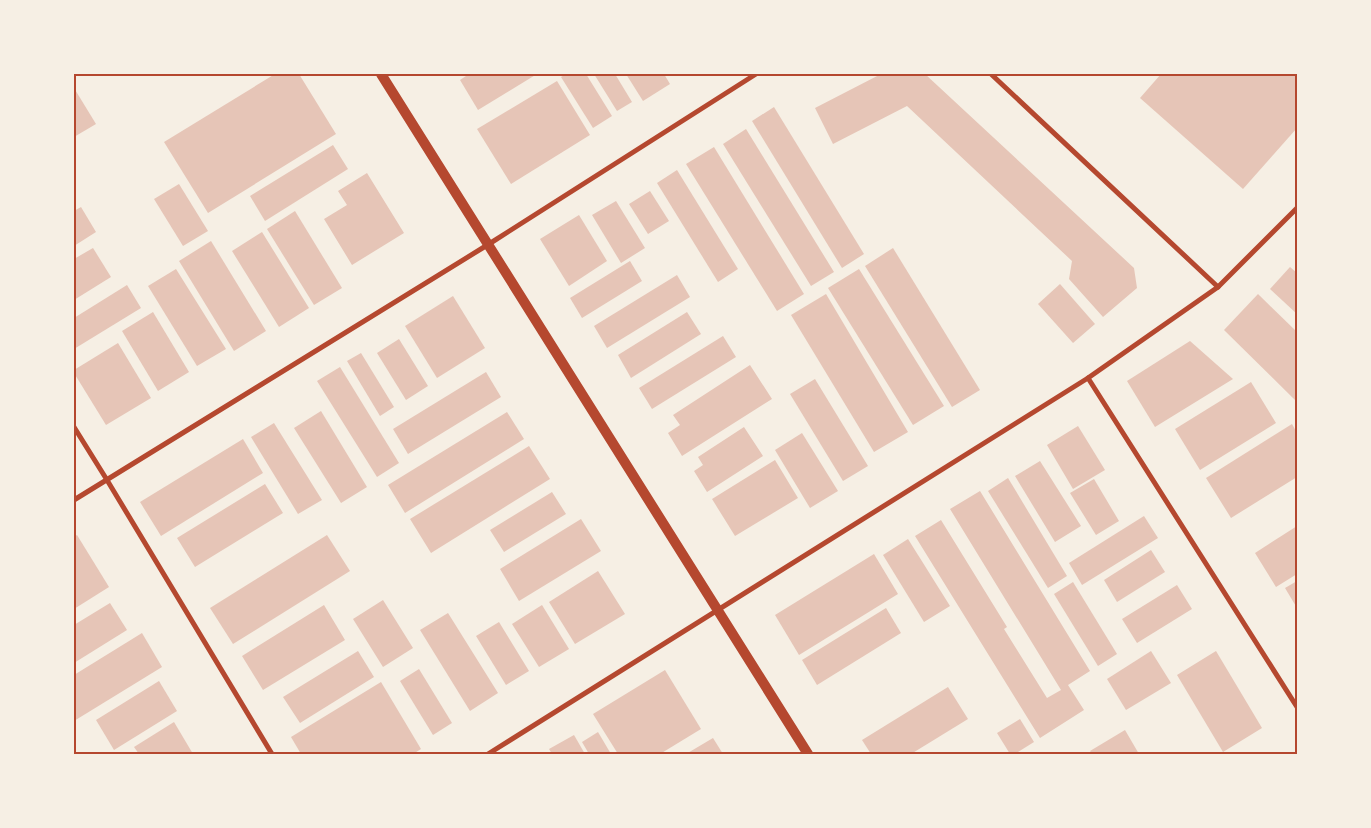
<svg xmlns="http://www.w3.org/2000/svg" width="1371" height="828" font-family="Overpass,sans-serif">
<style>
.building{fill:#e6c5b7}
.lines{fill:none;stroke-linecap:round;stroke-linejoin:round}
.minor{stroke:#b5482f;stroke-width:5}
.secondary{stroke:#b5482f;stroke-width:10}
.neatline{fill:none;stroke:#b5482f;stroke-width:2}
</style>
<rect width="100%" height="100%" fill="#f6efe4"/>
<g class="building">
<polygon points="275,74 299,74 336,134 208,213 164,142"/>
<polygon points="469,74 537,74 478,110 460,80"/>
<polygon points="566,74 586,74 612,116 593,128 561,77"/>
<polygon points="594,74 615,74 632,102 617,111"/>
<polygon points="626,74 664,74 670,84 643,101"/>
<polygon points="881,74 925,74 1134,268 1137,288 1103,317 1069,279 1072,261 907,106 833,144 815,108"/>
<polygon points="1161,74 1297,74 1297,128 1243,189 1140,98"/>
<polygon points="557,81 590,135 511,184 477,129"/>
<polygon points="74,88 96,124 74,137"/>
<polygon points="774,107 864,254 842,268 752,121"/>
<polygon points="746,129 834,272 811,286 723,144"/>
<polygon points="333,145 348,169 265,221 250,196"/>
<polygon points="714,147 804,294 777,311 686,164"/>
<polygon points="677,170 738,269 718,282 657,183"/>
<polygon points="367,173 404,233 352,265 324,219 347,205 338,191"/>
<polygon points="179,184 208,231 183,246 154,199"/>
<polygon points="650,191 669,221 648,234 629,204"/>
<polygon points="616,201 645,248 621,263 592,215"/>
<polygon points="81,207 96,232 74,246 74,211"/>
<polygon points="295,211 342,288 314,305 267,229"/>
<polygon points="579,215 607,261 569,286 540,239"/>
<polygon points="262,232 309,308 279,327 232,251"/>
<polygon points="211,241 266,331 234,351 179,261"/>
<polygon points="93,248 111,277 74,300 74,259"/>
<polygon points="893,248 980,390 952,407 865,266"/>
<polygon points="630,261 642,281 582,318 570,298"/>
<polygon points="1290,267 1297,273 1297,314 1270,289"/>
<polygon points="176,269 226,349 197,366 148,286"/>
<polygon points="859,269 944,406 913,425 828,288"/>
<polygon points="677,275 690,297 607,348 594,326"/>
<polygon points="1060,284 1095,324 1073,343 1038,304"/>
<polygon points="127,285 141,308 74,349 74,318"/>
<polygon points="826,294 908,432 874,452 791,315"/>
<polygon points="1258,294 1297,332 1297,402 1224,330"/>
<polygon points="453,296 485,348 437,378 405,326"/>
<polygon points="153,312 189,372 158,391 122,331"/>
<polygon points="687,312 701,334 631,378 618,355"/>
<polygon points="723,336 736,357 652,409 639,388"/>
<polygon points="399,339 428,386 406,400 377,353"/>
<polygon points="1190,341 1233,379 1155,427 1127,381"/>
<polygon points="118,343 151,398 106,425 74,373 74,370"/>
<polygon points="361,353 394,407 380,416 347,361"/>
<polygon points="750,365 772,399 682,456 668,433 680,425 673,415"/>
<polygon points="340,367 399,463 377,477 317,381"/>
<polygon points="486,372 501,397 408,454 393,429"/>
<polygon points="815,379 868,466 843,481 790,394"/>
<polygon points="1251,382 1276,423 1200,470 1175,429"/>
<polygon points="321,411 367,487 341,503 294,428"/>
<polygon points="507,412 524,439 405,513 388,485"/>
<polygon points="274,423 322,500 298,514 251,437"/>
<polygon points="1292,424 1297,433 1297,477 1231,518 1206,478"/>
<polygon points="1078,426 1105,470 1073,489 1047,445"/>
<polygon points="744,427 763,456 707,492 694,471 703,465 698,457"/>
<polygon points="802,433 838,491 810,508 775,450"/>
<polygon points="243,439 263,473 161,536 140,502"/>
<polygon points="529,446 550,479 431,553 410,519"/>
<polygon points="775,460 798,498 735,536 712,499"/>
<polygon points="1040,461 1081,526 1055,542 1015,476"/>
<polygon points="1008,478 1067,576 1048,588 988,491"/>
<polygon points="1094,479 1119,521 1096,535 1070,493"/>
<polygon points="265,484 283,513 195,567 177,538"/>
<polygon points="980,491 1090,671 1068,685 1084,710 1040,738 915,536 941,520 1007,627 1004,629 1047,698 1061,690 950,509"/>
<polygon points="552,492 566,514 504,552 490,530"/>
<polygon points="1144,516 1158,538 1082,585 1069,563"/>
<polygon points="581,519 601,551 519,601 500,569"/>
<polygon points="1297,526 1297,574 1276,587 1255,553"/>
<polygon points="77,535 109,587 74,609 74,537"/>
<polygon points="327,535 350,571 233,644 210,608"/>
<polygon points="908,539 950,606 924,622 883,555"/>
<polygon points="1151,550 1165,572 1117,602 1104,580"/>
<polygon points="874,554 898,594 799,655 775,615"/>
<polygon points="598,571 625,614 575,644 549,602"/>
<polygon points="1297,581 1297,608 1285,588"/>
<polygon points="1073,582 1117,654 1098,666 1054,594"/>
<polygon points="1177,585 1192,609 1137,643 1122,619"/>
<polygon points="383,600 413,648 383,667 353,619"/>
<polygon points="110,603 127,630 74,663 74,625"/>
<polygon points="324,605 345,640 263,690 242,656"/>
<polygon points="542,605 569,649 539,667 512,624"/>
<polygon points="886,608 901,633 817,685 802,660"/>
<polygon points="448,613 498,693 470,711 420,630"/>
<polygon points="499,622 529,671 506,685 476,636"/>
<polygon points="142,633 162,667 74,721 74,675"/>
<polygon points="358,651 374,677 300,723 283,697"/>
<polygon points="1151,651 1171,683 1126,710 1107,679"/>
<polygon points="1216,651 1262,728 1223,752 1177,675"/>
<polygon points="419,669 452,723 433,735 400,681"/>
<polygon points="665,670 701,729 660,754 618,754 593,714"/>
<polygon points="159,681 177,711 114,750 96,720"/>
<polygon points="381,682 421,749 413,754 301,754 291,737"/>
<polygon points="948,687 968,719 911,754 871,754 862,740"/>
<polygon points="1020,719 1034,742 1015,754 1010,754 997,733"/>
<polygon points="174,722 193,754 139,754 134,747"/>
<polygon points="1125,730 1139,754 1092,754 1090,751"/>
<polygon points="598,732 611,754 589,754 582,742"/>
<polygon points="574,735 585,754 552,754 549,749"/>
<polygon points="713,738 723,754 686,754"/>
</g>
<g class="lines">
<g class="minor">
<polyline points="991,74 1218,287"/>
<polyline points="1088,378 1297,707"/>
<polyline points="74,427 107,480 272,754"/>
<polyline points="74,500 489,244 756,74"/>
<polyline points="488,754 1088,378 1218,287 1297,208"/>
</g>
<polyline class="secondary" points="381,74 808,754"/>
</g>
<rect width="1371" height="828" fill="none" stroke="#f6efe4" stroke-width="150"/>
<rect x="75" y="75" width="1221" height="678" class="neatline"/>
</svg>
